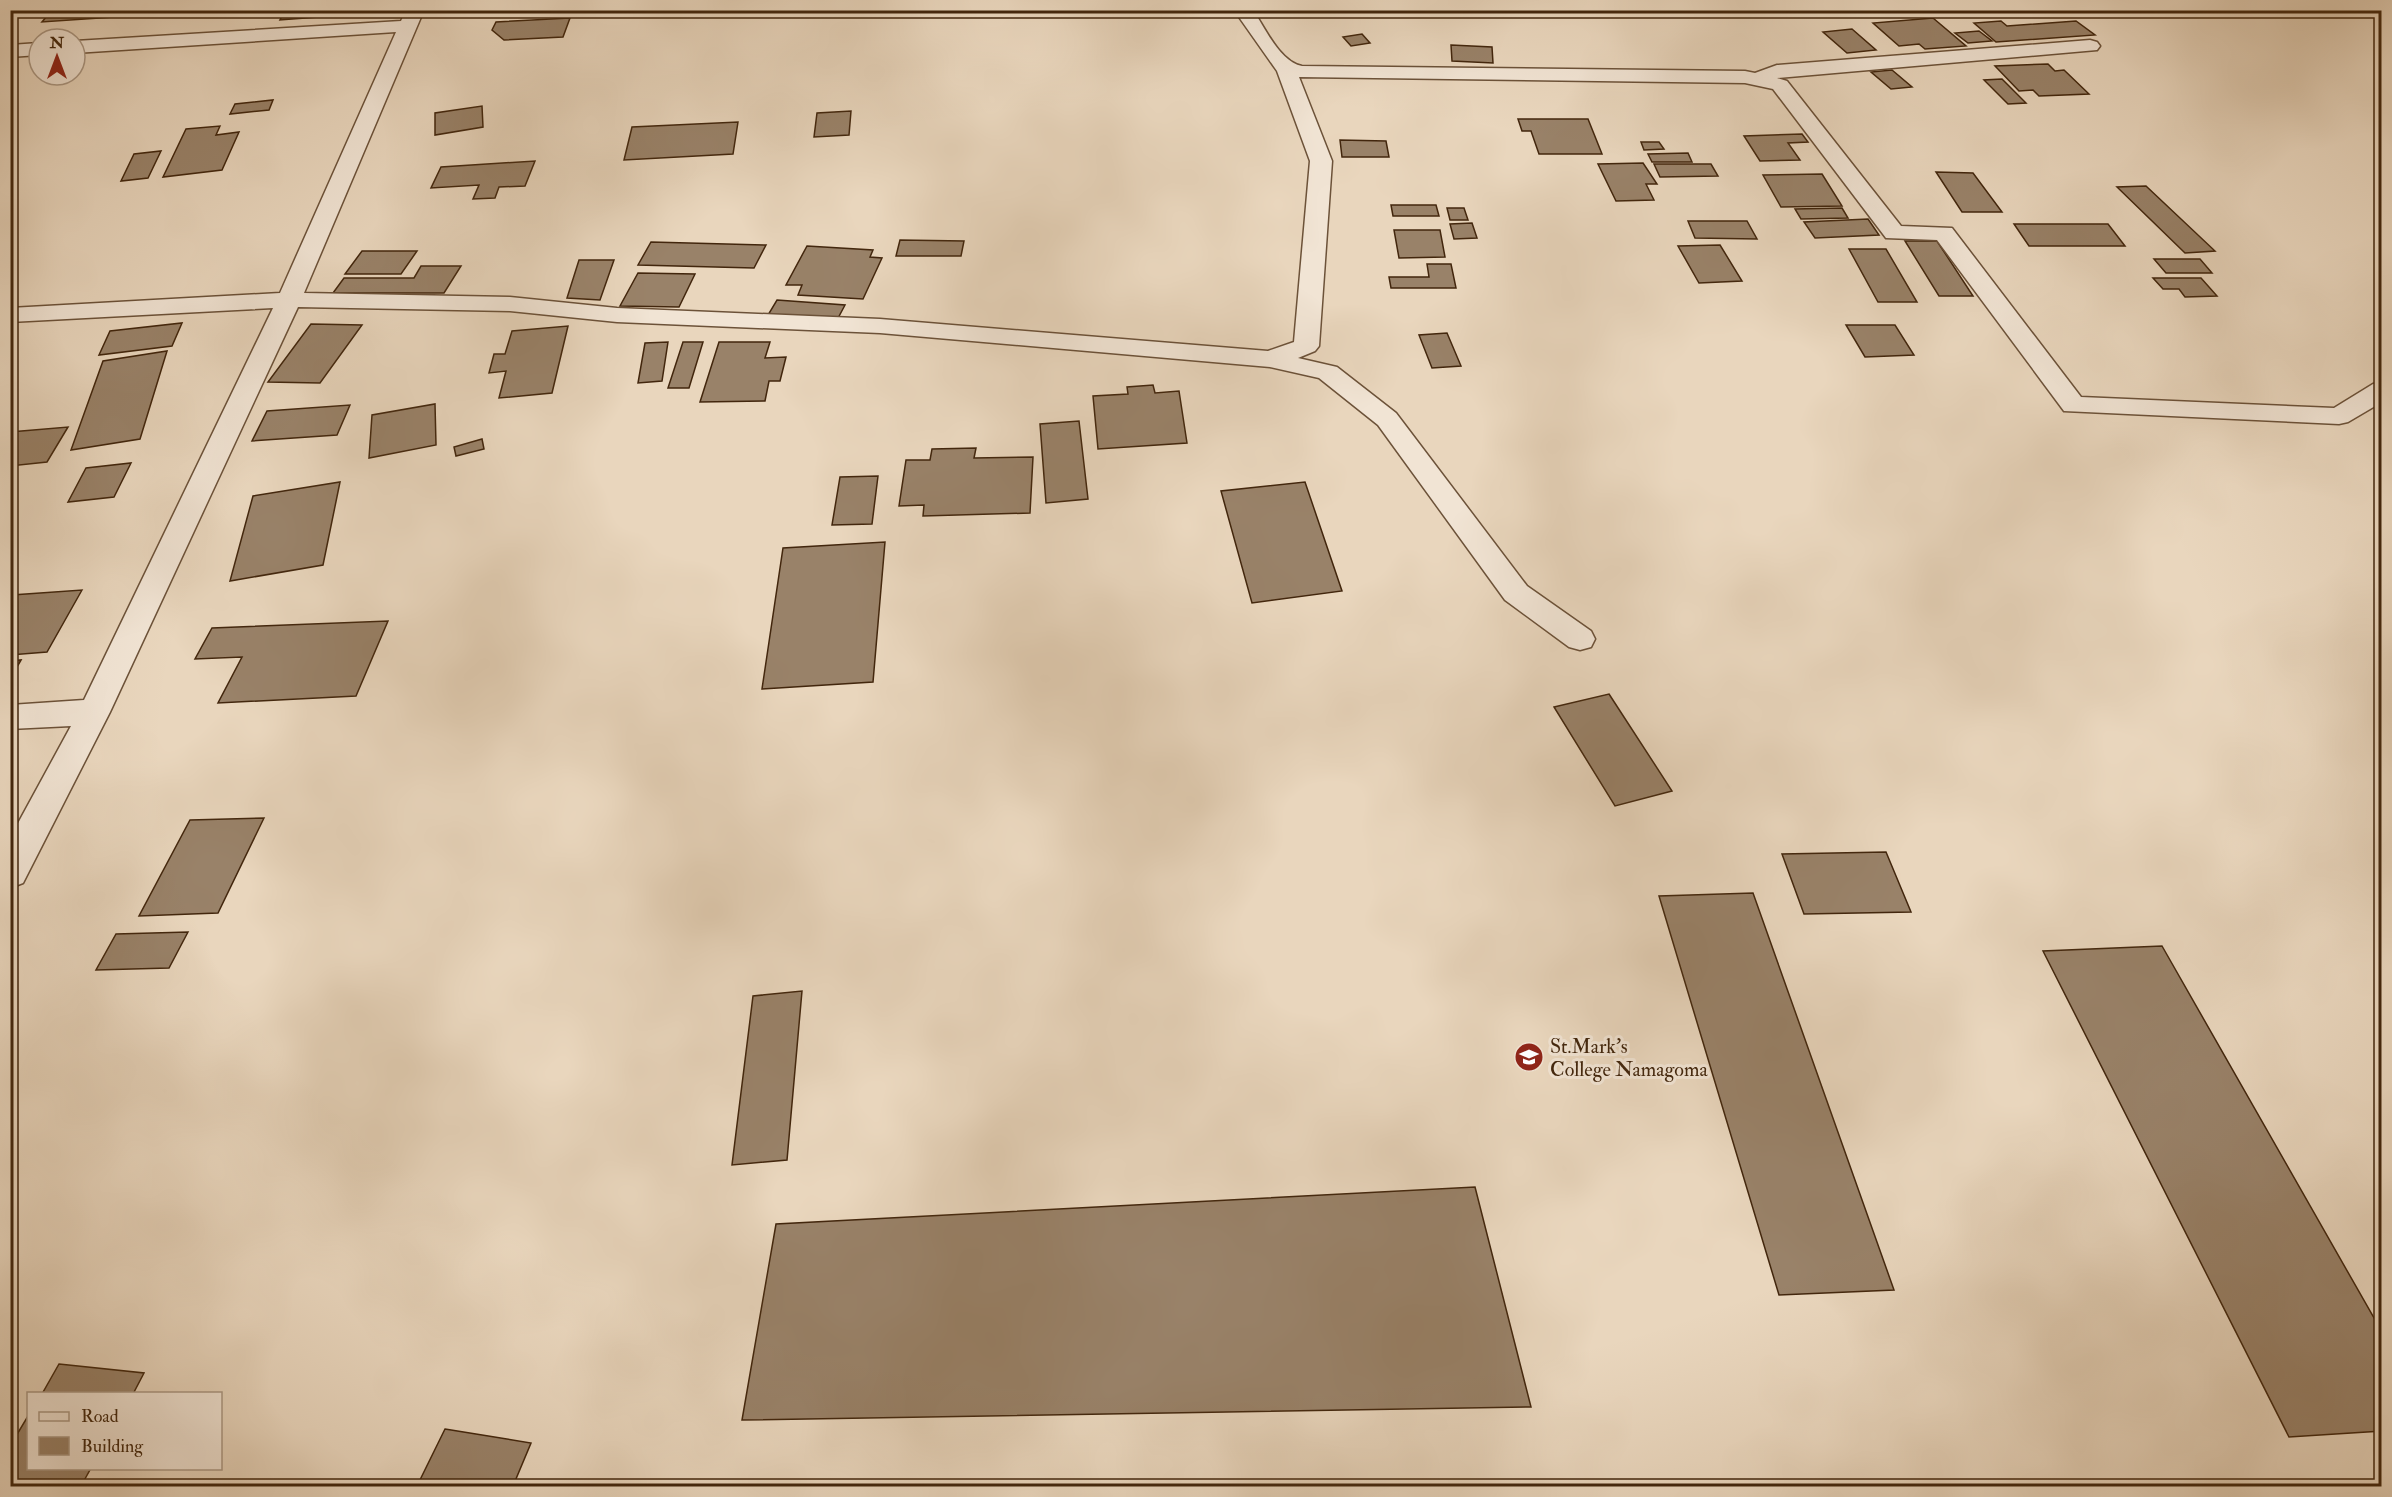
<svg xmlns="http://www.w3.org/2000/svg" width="2392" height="1497" font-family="'IM FELL Double Pica',serif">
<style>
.building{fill:#998269;stroke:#42260d;stroke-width:1.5}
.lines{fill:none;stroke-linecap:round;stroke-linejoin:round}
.minor-casing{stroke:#6c5239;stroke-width:3}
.minor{fill:#f1e4d4;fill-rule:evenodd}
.labels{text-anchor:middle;stroke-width:6;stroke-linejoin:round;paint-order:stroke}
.poi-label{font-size:20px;fill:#42260d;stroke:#f1e4d4;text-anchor:start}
</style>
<rect width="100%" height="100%" fill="#e9d6bd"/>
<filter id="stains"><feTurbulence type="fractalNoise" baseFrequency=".00333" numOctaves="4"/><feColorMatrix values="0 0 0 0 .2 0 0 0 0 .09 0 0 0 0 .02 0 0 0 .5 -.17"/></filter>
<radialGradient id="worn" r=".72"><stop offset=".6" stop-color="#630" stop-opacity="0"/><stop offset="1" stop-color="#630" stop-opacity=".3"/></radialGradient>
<g class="building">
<polygon points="52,10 119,10 114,17 42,22"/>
<polygon points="285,10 335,10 332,16 280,20"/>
<polygon points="570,18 563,37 504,40 492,30 496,22"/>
<polygon points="1933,18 1966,46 1925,49 1919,44 1899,46 1873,23"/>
<polygon points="2001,21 2007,26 2076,21 2095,35 1996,42 1974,23"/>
<polygon points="1852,29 1876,50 1847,53 1823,32"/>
<polygon points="1979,31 1992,41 1968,43 1955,33"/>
<polygon points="1362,34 1370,43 1351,46 1343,37"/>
<polygon points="1451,45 1492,47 1493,63 1452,61"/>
<polygon points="2048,64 2055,71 2064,70 2089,94 2039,96 2033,90 2019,91 1995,66"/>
<polygon points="1892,70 1912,87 1891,89 1871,72"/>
<polygon points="2002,79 2026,103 2008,104 1984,80"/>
<polygon points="273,100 269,110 230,114 235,104"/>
<polygon points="482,106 483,127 435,135 435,113"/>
<polygon points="851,111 849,135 814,137 817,113"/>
<polygon points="1518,119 1588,119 1602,154 1539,154 1531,131 1522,131"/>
<polygon points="738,122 733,154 624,160 632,127"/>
<polygon points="220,126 216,135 239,132 222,170 163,177 186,129"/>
<polygon points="1802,134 1808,142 1788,143 1800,160 1760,161 1744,136"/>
<polygon points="1340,140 1386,141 1389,157 1342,157"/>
<polygon points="1641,142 1659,142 1664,149 1644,150"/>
<polygon points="161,151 148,178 121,181 134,154"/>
<polygon points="1688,153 1692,162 1652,162 1648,154"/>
<polygon points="535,161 525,186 499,187 495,198 473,199 479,185 431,188 441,167"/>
<polygon points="1643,163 1657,184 1646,184 1654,200 1616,201 1598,164"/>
<polygon points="1654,164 1711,164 1718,176 1660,177"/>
<polygon points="1936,172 1973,173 2002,212 1962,212"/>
<polygon points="1822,174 1842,206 1781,207 1763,175"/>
<polygon points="2146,186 2215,251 2185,253 2117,187"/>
<polygon points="1391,205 1436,205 1439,216 1393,216"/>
<polygon points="1447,208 1464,208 1468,220 1450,220"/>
<polygon points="1842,208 1848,218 1801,219 1795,209"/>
<polygon points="1868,219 1879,235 1815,238 1804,222"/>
<polygon points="1688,221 1747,221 1757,239 1695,238"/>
<polygon points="1472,223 1477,238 1454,239 1450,224"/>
<polygon points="2014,224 2108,224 2125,246 2029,246"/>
<polygon points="1394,230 1440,230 1445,257 1399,258"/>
<polygon points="900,240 964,241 961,256 896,256"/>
<polygon points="1905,241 1937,241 1973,296 1939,296"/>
<polygon points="651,242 766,245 754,268 638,265"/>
<polygon points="1720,245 1742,281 1699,283 1678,246"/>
<polygon points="807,246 873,250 870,257 882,258 863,299 798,295 802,285 786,285"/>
<polygon points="1849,249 1886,249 1917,302 1878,302"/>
<polygon points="362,251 417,251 401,274 345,274"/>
<polygon points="2154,259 2200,259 2212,273 2166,273"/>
<polygon points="579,260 614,260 600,300 567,298"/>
<polygon points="1427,264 1451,264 1456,288 1391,288 1389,277 1429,277"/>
<polygon points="421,266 461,266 444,293 333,293 344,278 414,278"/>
<polygon points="638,273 695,274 679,307 620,306"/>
<polygon points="2153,278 2201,278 2217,296 2185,297 2179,289 2163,289"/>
<polygon points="777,300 845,305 837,320 768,315"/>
<polygon points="182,323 172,346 99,355 110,331"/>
<polygon points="311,324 362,325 320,383 268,382"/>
<polygon points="1846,325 1895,325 1914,355 1865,357"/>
<polygon points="568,326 552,393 499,398 506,371 489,373 494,354 505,354 512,331"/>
<polygon points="1447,333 1461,366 1432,368 1419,335"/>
<polygon points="668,342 662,381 638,383 645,343"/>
<polygon points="683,342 703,342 689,388 668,388"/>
<polygon points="719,342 770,342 765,358 786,357 780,381 769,381 765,401 700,402"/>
<polygon points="167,351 140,439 71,450 103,361"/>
<polygon points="1153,385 1155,393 1179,391 1187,443 1098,449 1093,396 1128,394 1127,387"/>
<polygon points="435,404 436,445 369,458 372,415"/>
<polygon points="350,405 337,435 252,441 267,411"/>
<polygon points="1079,421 1088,499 1046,503 1040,424"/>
<polygon points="68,427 47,462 10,466 10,432"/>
<polygon points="482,439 484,449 456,456 454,447"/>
<polygon points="976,448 974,458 1033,457 1030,513 923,516 924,505 899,506 906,460 930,460 932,449"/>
<polygon points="131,463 114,497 68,502 86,468"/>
<polygon points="878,476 872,524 832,525 840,477"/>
<polygon points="340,482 323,565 230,581 253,496"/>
<polygon points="1305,482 1342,591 1252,603 1221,491"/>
<polygon points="885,542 873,682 762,689 783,548"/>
<polygon points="82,590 47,652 10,655 12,595"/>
<polygon points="388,621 356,696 218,703 242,657 195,659 212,628"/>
<polygon points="21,660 10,679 10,661"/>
<polygon points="1609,694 1672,791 1615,806 1554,707"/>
<polygon points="264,818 218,913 139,916 190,820"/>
<polygon points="1886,852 1911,912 1804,914 1782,854"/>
<polygon points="1753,893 1894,1290 1779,1295 1659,896"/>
<polygon points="188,932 169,968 96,970 116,934"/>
<polygon points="2162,946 2382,1332 2382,1431 2289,1437 2043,951"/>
<polygon points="802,991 787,1160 732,1165 753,996"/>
<polygon points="1475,1187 1531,1407 742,1420 776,1224"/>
<polygon points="59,1364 144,1373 133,1394 42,1394"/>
<polygon points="28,1416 28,1468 91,1468 81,1486 10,1481 10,1446"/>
<polygon points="445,1429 531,1443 513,1486 417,1486"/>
</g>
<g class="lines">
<g class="minor-casing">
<g id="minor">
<path d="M406 10H424L304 293 510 297 617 308 880 319 1268 351 1294 342 1310 161 1277 71 1234 10H1253C1265 28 1280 62 1302 66L1745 71 1755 73 1777 65 2090 40 2097 42 2100 46 2097 50 1777 78 1787 81 1901 226 1952 228 2081 397 2334 408 2373 384 2382 382V402L2348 422 2339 424 2064 411 1937 240 1886 238 1773 89 1745 83 1299 77 1332 161 1319 346 1315 351 1298 358 1337 367 1396 413 1527 586 1591 631 1595 639 1591 647 1580 650 1569 647 1505 600 1378 425 1319 378 1270 367 880 333 617 322 510 311 298 307 110 712 23 883 10 888V838L71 726 10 729V705L84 700 273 308 10 322V308L280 293 396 32 75 53V41L401 21Z"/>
<polygon points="39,43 39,55 10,57 10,45"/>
</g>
</g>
<use href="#minor" class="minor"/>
</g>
<defs>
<g id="school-disc" transform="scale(1.5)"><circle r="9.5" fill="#8f2418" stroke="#f1e4d4"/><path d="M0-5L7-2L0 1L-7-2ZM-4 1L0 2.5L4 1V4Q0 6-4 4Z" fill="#fff"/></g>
</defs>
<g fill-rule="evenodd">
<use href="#school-disc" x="1529" y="1057"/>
</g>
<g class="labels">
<g class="poi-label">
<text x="1550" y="1053">St.Mark's<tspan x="1550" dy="23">College Namagoma</tspan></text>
</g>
</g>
<rect width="2392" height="1497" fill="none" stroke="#e9d6bd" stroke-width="36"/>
<rect x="12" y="12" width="2368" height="1473" fill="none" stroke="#42260d" stroke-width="3"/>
<rect x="18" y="18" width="2356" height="1461" fill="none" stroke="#42260d" stroke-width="1.5"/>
<rect x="27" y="1392" width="195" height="78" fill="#f1e4d4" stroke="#ab9884" stroke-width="1.5"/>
<rect x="39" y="1412" width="30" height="9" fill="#f1e4d4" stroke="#ab9884" stroke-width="1.5"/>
<text x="81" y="1422" font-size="18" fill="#42260d">Road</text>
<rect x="39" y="1437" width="30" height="18" fill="#998269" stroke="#ab9884" stroke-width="1.5"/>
<text x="81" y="1452" font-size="18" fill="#42260d">Building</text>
<g transform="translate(57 57)"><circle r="28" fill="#f1e4d4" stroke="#ab9884" stroke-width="1.5"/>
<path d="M0-4.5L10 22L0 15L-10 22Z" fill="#8f2418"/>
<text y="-9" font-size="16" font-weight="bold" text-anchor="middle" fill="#42260d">N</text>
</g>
<rect width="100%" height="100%" filter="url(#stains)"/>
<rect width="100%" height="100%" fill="url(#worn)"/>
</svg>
